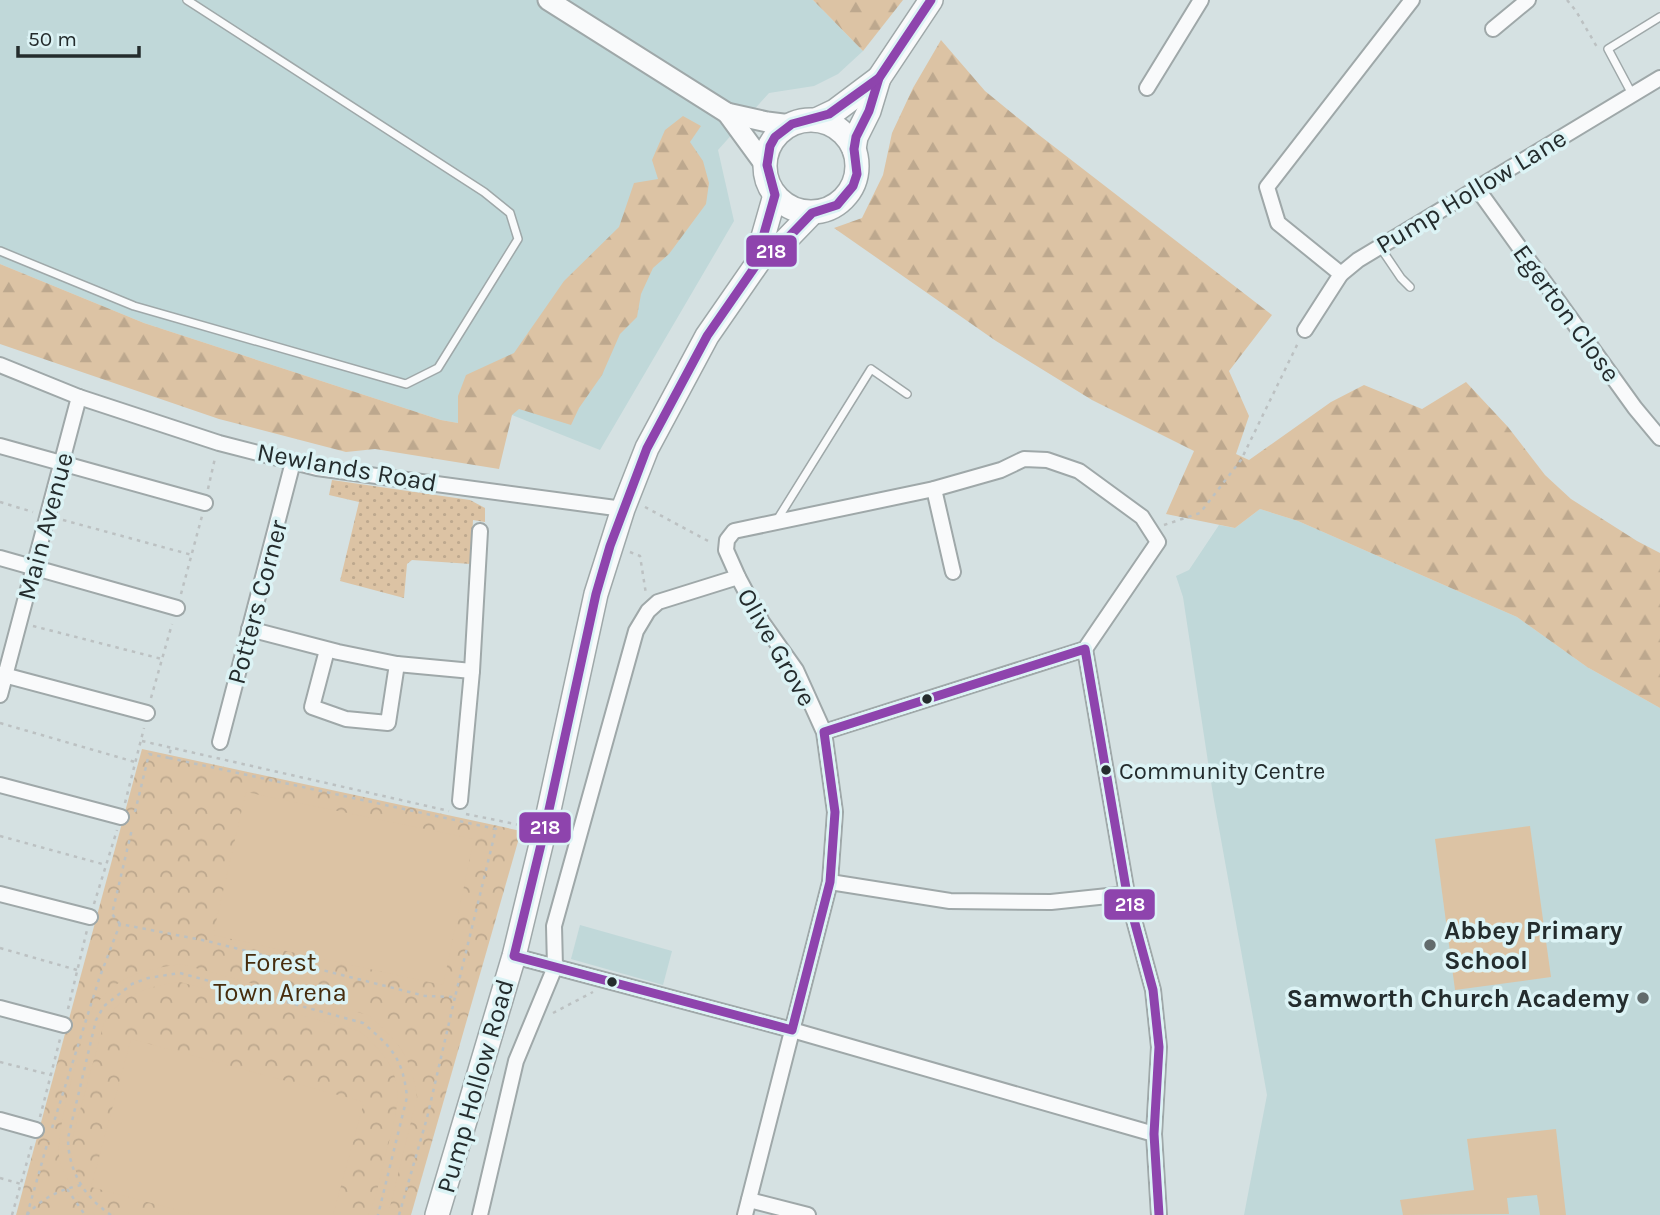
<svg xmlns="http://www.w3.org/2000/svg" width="1660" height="1215" font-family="Karla,sans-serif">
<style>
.built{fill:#c0d8d9}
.grass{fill:url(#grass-dots)}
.forest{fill:url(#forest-firs)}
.park{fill:url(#park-crowns)}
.garden{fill:#dcc3a4}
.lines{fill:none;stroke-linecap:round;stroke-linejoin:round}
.lane-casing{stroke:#9fa8a9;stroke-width:10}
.street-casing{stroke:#9fa8a9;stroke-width:18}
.secondary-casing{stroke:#9fa8a9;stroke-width:23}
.primary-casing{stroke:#9fa8a9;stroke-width:26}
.path{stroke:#bcc1c2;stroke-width:2.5;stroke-dasharray:3.5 5;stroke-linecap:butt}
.lane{stroke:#f9fafb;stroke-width:7}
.street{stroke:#f9fafb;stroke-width:14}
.secondary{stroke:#f9fafb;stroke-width:19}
.primary{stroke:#f9fafb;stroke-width:23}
.bus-1-casing{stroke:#dcf3f5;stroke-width:14}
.bus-1{stroke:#8e44ad;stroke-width:9}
.bus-dot{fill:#242c2d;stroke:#dcf3f5;stroke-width:2.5}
.poi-dot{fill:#626b6c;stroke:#dcf3f5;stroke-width:2.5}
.labels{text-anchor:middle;stroke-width:7;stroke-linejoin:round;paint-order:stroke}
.bus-label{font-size:24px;fill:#242c2d;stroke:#dcf3f5;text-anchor:start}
.street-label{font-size:26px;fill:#242c2d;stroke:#dcf3f5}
.poi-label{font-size:26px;font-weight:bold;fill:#242c2d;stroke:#dcf3f5;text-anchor:start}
.park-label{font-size:26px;fill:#462c0d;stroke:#dcf3f5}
.line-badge{stroke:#dcf3f5;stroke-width:2.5}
.badge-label{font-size:19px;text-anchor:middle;font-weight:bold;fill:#fff}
</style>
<defs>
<pattern id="grass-dots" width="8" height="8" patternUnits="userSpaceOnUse" patternTransform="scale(1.75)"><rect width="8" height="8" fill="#dcc3a4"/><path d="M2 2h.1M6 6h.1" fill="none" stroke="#bda88e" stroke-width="1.8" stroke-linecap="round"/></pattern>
<pattern id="forest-firs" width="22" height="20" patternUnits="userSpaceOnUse" patternTransform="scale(1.75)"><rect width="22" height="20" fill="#dcc3a4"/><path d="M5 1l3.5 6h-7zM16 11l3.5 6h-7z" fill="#bda88e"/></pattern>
<pattern id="park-crowns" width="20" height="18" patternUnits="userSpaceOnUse" patternTransform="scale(1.75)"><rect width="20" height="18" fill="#dcc3a4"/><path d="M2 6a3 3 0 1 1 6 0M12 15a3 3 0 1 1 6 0" fill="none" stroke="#bda88e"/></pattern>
</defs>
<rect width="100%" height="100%" fill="#d5e1e2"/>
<g class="built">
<polygon points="0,0 813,0 863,51 838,74 814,86 769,93 718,150 734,221 600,450 512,415 458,423 441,420 144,323 0,264"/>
<polygon points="1260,509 1298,521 1517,617 1587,667 1660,708 1660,1215 1244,1215 1267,1095 1213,795 1183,597 1176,576 1189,570 1219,525 1235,528"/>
<polygon points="580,925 672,951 663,985 571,959"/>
</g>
<polygon class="grass" points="332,480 470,500 485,508 485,522 473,520 471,564 412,560 407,564 404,598 340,581 359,502 329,495"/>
<g class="forest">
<polygon points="813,0 903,0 863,51"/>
<polygon points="941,40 985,91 1039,135 1272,315 1229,371 1249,416 1236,454 1249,460 1331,402 1364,385 1422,409 1466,382 1508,427 1545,475 1571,499 1637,541 1660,553 1660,708 1587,667 1517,617 1298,521 1260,509 1235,528 1166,514 1194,451 1092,400 996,341 834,228 862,218 883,175 892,133 913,88"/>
<polygon points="683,116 701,126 690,142 703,161 709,183 706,204 669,254 653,268 641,294 637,317 620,334 602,375 579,408 571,425 519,409 512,415 499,469 375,449 346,452 219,419 0,344 0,264 144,323 441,420 458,423 458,396 466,375 514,353 564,281 619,227 634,183 658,179 652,160 665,130"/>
</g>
<polygon class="park" points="142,749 521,831 411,1215 16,1215"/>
<g class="garden">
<polygon points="246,792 474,839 443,985 213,935"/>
<polygon points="1530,826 1551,977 1455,990 1435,839"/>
<path d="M181 964 368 1015C399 1041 411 1056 417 1097L388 1215H368C377 1198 380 1176 385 1157 400 1100 411 1073 359 1031L180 982C148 986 121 994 104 1023L71 1143C70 1173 89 1201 115 1215H95C80 1199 66 1182 60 1161 53 1136 81 1046 88 1017 110 978 139 970 181 964Z"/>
<polygon points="131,1039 364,1102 333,1215 196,1215 91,1187"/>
<polygon points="1556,1129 1566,1215 1540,1215 1537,1195 1507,1198 1509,1214 1403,1215 1400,1200 1474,1190 1467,1139"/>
</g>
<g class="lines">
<g class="lane-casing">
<g id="lane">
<polyline points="1632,94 1608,49 1660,17"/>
<polyline points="1380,247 1401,278 1410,287"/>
<polyline points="0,251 134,306 406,384 438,368 518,239 510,213 484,192 187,0"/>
<polyline points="777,520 871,369 907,394"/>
</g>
</g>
<g class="street-casing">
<g id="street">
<polyline points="1493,29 1528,0"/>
<polyline points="1147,88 1201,0"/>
<polyline points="1476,187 1635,408 1660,438"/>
<polyline points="1341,274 1278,223 1267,187 1412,0"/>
<polyline points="1305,330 1341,274 1358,260 1660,78"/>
<polyline points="0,365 79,397 219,443 317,468 623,509"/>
<polyline points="0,446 205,503"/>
<polyline points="934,489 953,572"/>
<polyline points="0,558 177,608"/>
<polyline points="249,629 338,652 397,664 472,671"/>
<polyline points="1085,649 1127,894 1153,990 1159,1047 1154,1134 1159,1215"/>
<polyline points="327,650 312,707 346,719 388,723 397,664"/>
<polyline points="0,674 147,713"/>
<polyline points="0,695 79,397"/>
<polyline points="220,742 293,462"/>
<polyline points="0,785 121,817"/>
<polyline points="460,801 472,671 480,531"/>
<polyline points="830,882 950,901 1051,902 1127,894"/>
<polyline points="0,894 90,917"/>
<polyline points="514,956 792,1030 1154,1134"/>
<polyline points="0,1008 64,1025"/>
<polyline points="0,1120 36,1130"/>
<polyline points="749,1200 808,1215"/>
<polyline points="480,1215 516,1061 555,967 554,926 636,631 648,611 658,602 738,577"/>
<polyline points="745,1215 830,882 835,812 824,732 796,670 762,622 738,577 726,550 727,540 734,531 934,489 1001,470 1024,459 1047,460 1079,471 1142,517 1158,542 1085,649 824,732"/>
</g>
</g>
<g class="secondary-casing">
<g id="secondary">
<polyline points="548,0 727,113 767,122 791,125"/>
<polyline points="727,113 765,165"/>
</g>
</g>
<g class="primary-casing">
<g id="primary">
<circle cx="811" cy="166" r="46"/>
<polyline points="816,120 835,111 879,78"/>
<polyline points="854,149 856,137 869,111 879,78 931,0"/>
<polyline points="761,258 763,237 775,195"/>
<polyline points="437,1215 514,956 545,828 596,594 623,509 647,448 707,336 761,258 783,243 812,213"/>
</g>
</g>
<g class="path">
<polyline points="1567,0 1576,11 1597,47"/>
<polyline points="208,489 215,458"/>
<polyline points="0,502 33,512"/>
<polyline points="645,507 710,542"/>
<polyline points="63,520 192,555"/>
<polyline points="1164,525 1200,513 1241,460 1298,343"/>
<polyline points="630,552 640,556 646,594"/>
<polyline points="181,594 202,516"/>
<polyline points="33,626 162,659"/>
<polyline points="151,698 172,624"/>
<polyline points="0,723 135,762"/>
<polyline points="142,741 449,811"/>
<polyline points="125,803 144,728"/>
<polyline points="135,812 149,754 169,758"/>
<polyline points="466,814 525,826"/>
<polyline points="0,836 106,865"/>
<polyline points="94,904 117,830"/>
<polyline points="120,924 112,914 132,829"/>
<polyline points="0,948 77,970"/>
<polyline points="68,1009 87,930"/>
<polyline points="553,1013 593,992"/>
<polyline points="0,1062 51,1075"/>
<polyline points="40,1117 60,1039"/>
<polyline points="52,1128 99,979 120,924 207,941 425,996 455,997 496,829 169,758 171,747"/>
<polyline points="0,1178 21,1184"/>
<polyline points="67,1189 85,1215"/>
<polyline points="12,1215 32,1144"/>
<polyline points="27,1215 48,1141"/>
<path d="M27 1215C42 1198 59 1190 81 1185"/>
<path d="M111 1215C84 1197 68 1170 68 1138L96 1020 104 1006 132 984 148 978 180 973 363 1023C392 1047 403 1059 407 1097L378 1215"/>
<polyline points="399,1215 427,1118 455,997"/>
</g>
<use href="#lane" class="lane"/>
<use href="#street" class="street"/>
<use href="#secondary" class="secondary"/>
<use href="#primary" class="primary"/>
<g class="bus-1-casing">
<g id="bus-1">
<polyline points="931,0 879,78 869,111 856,137 854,149 857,174 853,186 837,205 812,213 783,243 761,258 707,336 647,448 610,546 596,594 545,828 514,956 792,1030 830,882 835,812 824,732 1085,649 1127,894 1153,990 1159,1047 1154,1134 1159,1215"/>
<polyline points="761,258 763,237 775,195 767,165 770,146 775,137 792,124 829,114 879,78"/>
</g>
</g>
<use href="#bus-1" class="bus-1"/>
</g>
<g class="bus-dot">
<circle cx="927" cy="699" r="6"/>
<circle cx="1106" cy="770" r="6"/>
<circle cx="612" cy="982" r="6"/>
</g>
<g class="poi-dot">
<circle cx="1430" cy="945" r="7"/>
<circle cx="1643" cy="998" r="7"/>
</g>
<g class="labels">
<g class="bus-label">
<text x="1119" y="779">Community Centre</text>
</g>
<g class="street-label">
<text transform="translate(1471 191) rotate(-31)" y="9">Pump Hollow Lane</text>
<text transform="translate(1567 313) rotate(54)" y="9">Egerton Close</text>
<text transform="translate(347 467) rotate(10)" y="9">Newlands Road</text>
<text transform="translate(45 526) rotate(-75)" y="9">Main Avenue</text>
<text transform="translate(257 602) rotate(-75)" y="9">Potters Corner</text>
<text transform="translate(777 647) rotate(60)" y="9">Olive Grove</text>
<text transform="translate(475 1086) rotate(-74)" y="9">Pump Hollow Road</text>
</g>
<g class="poi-label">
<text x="1444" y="939">Abbey Primary<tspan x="1444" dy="30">School</tspan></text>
<text x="1629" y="1007" text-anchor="end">Samworth Church Academy</text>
</g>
<g class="park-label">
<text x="280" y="971">Forest<tspan x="280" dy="30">Town Arena</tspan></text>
</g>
</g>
<g class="line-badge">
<rect x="745" y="234" width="53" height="34" rx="7" fill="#8e44ad"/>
<rect x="518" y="811" width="54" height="33" rx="7" fill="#8e44ad"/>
<rect x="1103" y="888" width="53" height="33" rx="7" fill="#8e44ad"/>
</g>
<g class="badge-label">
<text x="771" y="258">218</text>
<text x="545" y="834">218</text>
<text x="1130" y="911">218</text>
</g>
<path d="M18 46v10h121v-10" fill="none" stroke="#242c2d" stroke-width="3.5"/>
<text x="28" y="46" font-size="21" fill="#242c2d" stroke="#dcf3f5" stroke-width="5" paint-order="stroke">50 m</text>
</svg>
